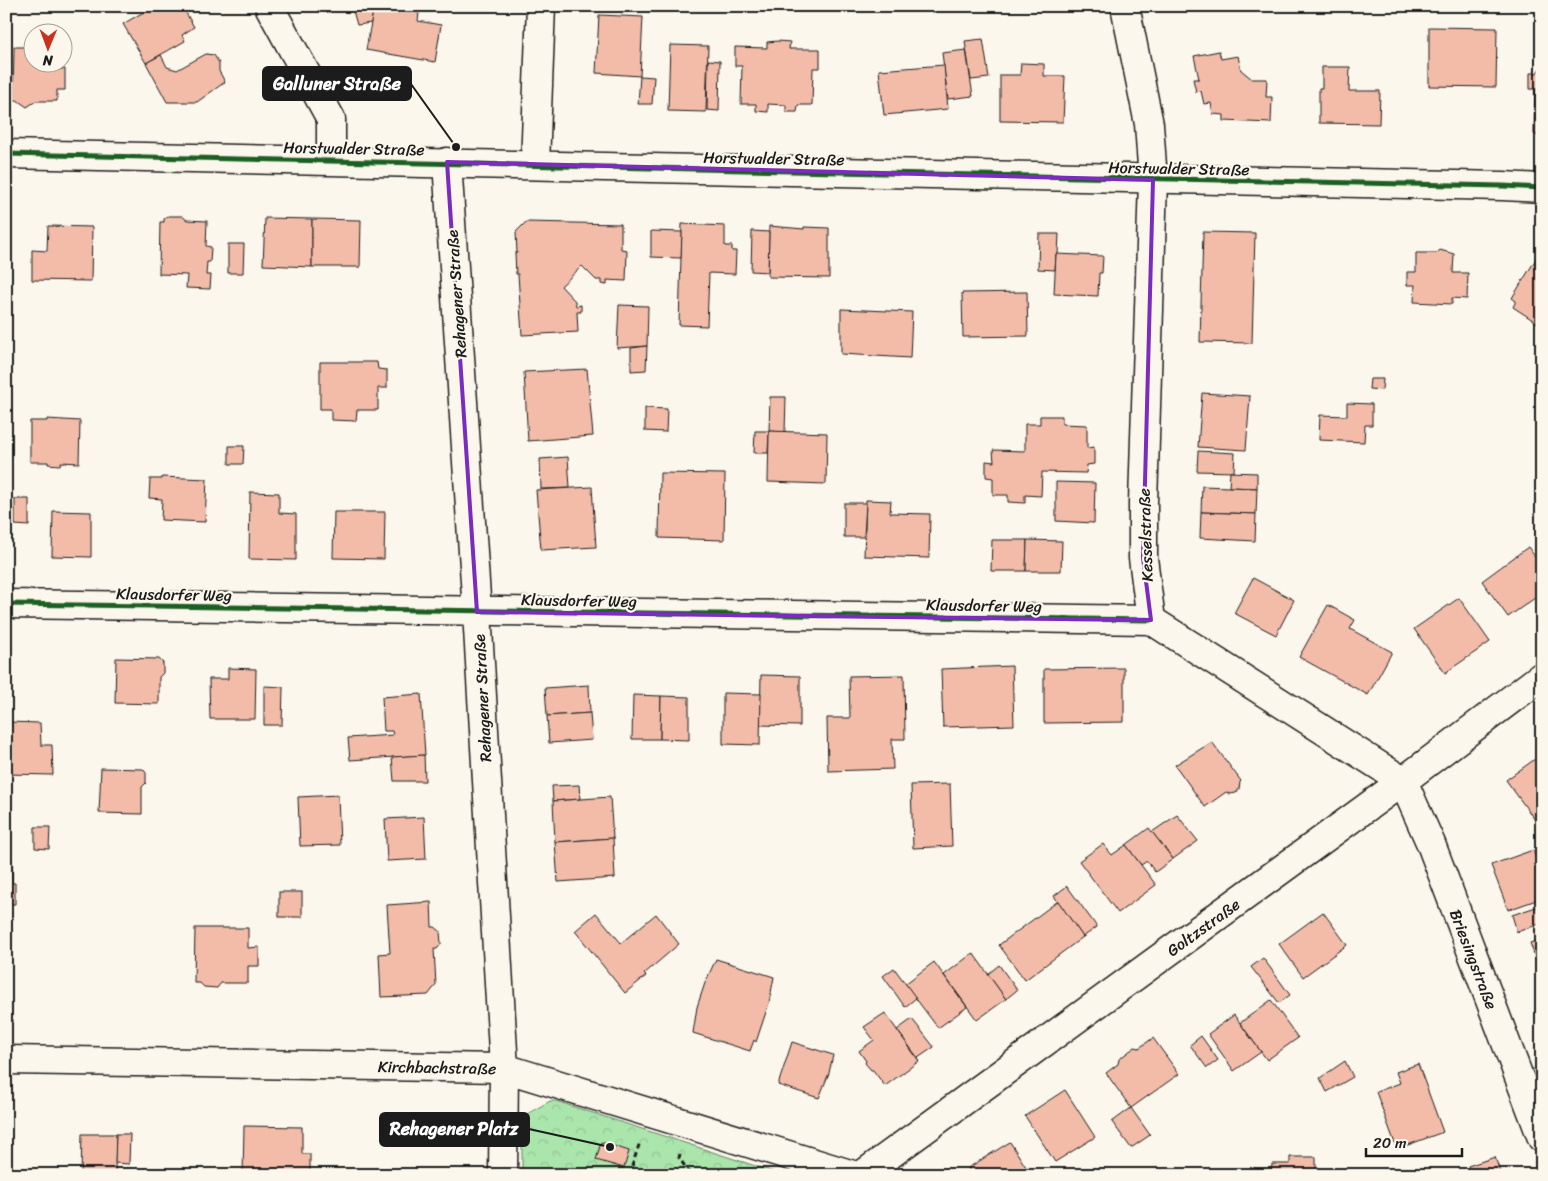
<svg xmlns="http://www.w3.org/2000/svg" width="1548" height="1181" font-family="Sriracha,sans-serif">
<style>
.forest{fill:url(#forest-crowns);stroke:#638064}
.building{fill:#f3bca9;stroke:#1c1c1c}
.lines{fill:none;stroke-linecap:round;stroke-linejoin:round}
.street-casing{stroke:#1c1c1c;stroke-width:31}
.path{stroke:#1c1c1c;stroke-width:3;stroke-dasharray:5 4;stroke-linecap:butt}
.street{stroke:#fbf7ec;stroke-width:28}
.cycleway-casing{stroke:#fbf7ec;stroke-width:8}
.cycleway{stroke:#1b5e20;stroke-width:5}
.marked{fill:none;stroke:#7b2cbf;stroke-width:4;stroke-linejoin:round}
.labels{text-anchor:middle;stroke-width:4.5;stroke-linejoin:round;paint-order:stroke}
.street-label{font-size:16px;fill:#1c1c1c;stroke:#fbf7ec}
.leader{fill:none;stroke:#1c1c1c;stroke-width:2}
.callout-dot{fill:#1c1c1c;stroke:#fbf7ec;stroke-width:2}
.callout{fill:#1c1c1c;stroke:#1c1c1c;stroke-width:2}
.callout-label{font-size:18px;text-anchor:middle;font-weight:bold;fill:#fff}
</style>
<defs>
<pattern id="forest-crowns" width="20" height="18" patternUnits="userSpaceOnUse" patternTransform="scale(1.25)"><rect width="20" height="18" fill="#aae5ab"/><path d="M2 6a3 3 0 1 1 6 0M12 15a3 3 0 1 1 6 0" fill="none" stroke="#92c493"/></pattern>
</defs>
<rect width="100%" height="100%" fill="#fbf7ec"/>
<filter id="ink" filterUnits="userSpaceOnUse"><feTurbulence type="fractalNoise" baseFrequency=".02" numOctaves="2"/><feDisplacementMap in="SourceGraphic" scale="10" xChannelSelector="R" yChannelSelector="G"/><feConvolveMatrix kernelMatrix="1 2 1 2 8 2 1 2 1" color-interpolation-filters="sRGB"/></filter>
<g filter="url(#ink)">
<polygon class="forest" points="550,1101 556,1101 774,1172 776,1175 522,1175 522,1122 527,1114"/>
<g class="building">
<polygon points="154,6 182,6 194,27 182,35 185,41 146,63 123,24"/>
<polygon points="355,6 374,6 371,23 357,25 352,7"/>
<polygon points="374,6 419,13 418,21 441,25 435,62 366,50"/>
<polygon points="599,15 643,17 640,76 596,73"/>
<polygon points="1429,27 1497,28 1496,87 1429,86"/>
<polygon points="26,39 32,40 32,62 57,62 57,69 65,69 65,90 57,90 57,101 36,101 27,107 17,100 13,100 14,47 25,47"/>
<polygon points="983,39 989,78 971,80 965,41"/>
<polygon points="778,41 790,42 789,49 820,49 820,68 813,68 812,105 798,105 797,112 786,112 786,105 768,104 768,112 756,111 756,104 741,104 742,66 735,66 735,47 767,48 767,42"/>
<polygon points="670,45 708,46 706,112 668,111"/>
<polygon points="966,50 973,96 948,99 942,53"/>
<polygon points="1219,51 1221,59 1238,56 1241,70 1252,79 1267,79 1266,97 1272,97 1271,123 1224,121 1224,115 1213,114 1211,103 1204,104 1201,91 1196,92 1193,79 1199,79 1194,56"/>
<polygon points="206,54 214,55 219,63 219,71 225,82 197,102 167,102 146,63 161,55 167,67 177,70"/>
<polygon points="708,60 720,61 719,111 707,110"/>
<polygon points="1021,63 1044,64 1044,76 1065,76 1063,122 1000,121 1000,75 1020,75"/>
<polygon points="944,65 948,109 884,115 879,70"/>
<polygon points="1322,67 1350,67 1349,91 1380,91 1379,124 1319,123 1319,88 1322,88"/>
<polygon points="1540,68 1542,68 1542,138 1534,134 1535,89 1530,89 1530,73 1537,73"/>
<polygon points="640,76 654,77 652,104 638,104"/>
<polygon points="168,216 182,216 187,220 207,221 206,246 211,247 210,262 207,262 206,275 211,275 210,289 186,288 187,275 159,274 160,222 164,222 164,219"/>
<polygon points="265,218 312,219 312,267 263,265"/>
<polygon points="312,219 361,220 360,267 312,267"/>
<polygon points="526,222 621,224 621,249 627,250 626,281 607,280 607,285 601,284 601,280 596,280 582,266 561,286 575,301 576,306 581,305 581,312 577,312 578,332 522,335 518,274 516,274 515,253 517,253 516,232"/>
<polygon points="682,224 725,226 725,246 732,246 732,251 736,251 735,274 709,273 707,326 679,325"/>
<polygon points="48,226 92,227 91,281 32,280 32,250 47,251"/>
<polygon points="769,226 804,229 804,227 829,228 829,278 768,277"/>
<polygon points="651,231 682,232 681,258 651,257"/>
<polygon points="752,231 769,232 768,272 751,271"/>
<polygon points="1203,232 1255,233 1252,343 1200,342"/>
<polygon points="1039,234 1059,234 1058,254 1056,254 1055,270 1038,269"/>
<polygon points="228,244 244,244 243,273 228,273"/>
<polygon points="1440,250 1454,254 1453,273 1468,273 1467,299 1452,298 1452,304 1414,302 1415,285 1407,285 1407,272 1416,272 1416,253 1437,253"/>
<polygon points="1056,254 1103,256 1102,273 1099,273 1098,296 1054,294"/>
<polygon points="1539,254 1542,256 1542,326 1513,307 1516,301 1512,298"/>
<polygon points="1027,292 1028,336 963,337 962,293"/>
<polygon points="619,305 648,306 647,346 617,348"/>
<polygon points="841,309 912,312 910,358 841,354"/>
<polygon points="647,346 646,370 631,371 631,348"/>
<polygon points="320,362 377,362 378,369 387,370 387,388 378,388 378,410 357,410 356,421 331,420 331,409 320,409"/>
<polygon points="587,369 593,436 528,441 524,372"/>
<polygon points="1370,379 1383,379 1382,390 1369,389"/>
<polygon points="1202,393 1250,396 1246,450 1198,447"/>
<polygon points="770,397 786,397 785,432 769,431"/>
<polygon points="1347,403 1372,404 1372,425 1365,425 1364,442 1319,440 1320,415 1347,416"/>
<polygon points="645,408 667,409 666,432 645,431"/>
<polygon points="1040,416 1062,416 1062,424 1087,425 1087,448 1094,447 1094,464 1087,465 1086,473 1042,472 1041,496 1025,495 1025,503 1008,502 1008,495 993,495 993,478 986,477 986,461 994,462 993,450 1025,451 1025,424 1040,424"/>
<polygon points="47,419 80,421 79,463 61,462 60,465 48,464 48,462 30,462 30,421 47,421"/>
<polygon points="755,431 769,431 768,453 754,453"/>
<polygon points="769,431 827,433 826,484 768,482"/>
<polygon points="229,446 244,446 243,464 229,464"/>
<polygon points="1198,451 1235,453 1234,472 1197,471"/>
<polygon points="568,457 570,488 541,489 540,459"/>
<polygon points="1230,472 1257,473 1257,488 1229,487"/>
<polygon points="660,473 725,474 724,540 659,538"/>
<polygon points="162,477 207,479 205,522 161,520 162,499 149,498 150,479 162,479"/>
<polygon points="1056,482 1095,483 1094,523 1056,521"/>
<polygon points="1202,486 1257,488 1256,514 1201,512"/>
<polygon points="592,487 596,547 541,550 536,490"/>
<polygon points="250,492 279,493 279,513 296,514 296,560 249,559"/>
<polygon points="15,499 29,499 29,526 15,525"/>
<polygon points="866,500 891,501 890,513 930,514 929,558 864,556"/>
<polygon points="844,503 866,503 864,537 844,537"/>
<polygon points="53,511 91,512 91,557 52,556"/>
<polygon points="334,512 385,512 384,559 333,558"/>
<polygon points="1201,512 1256,514 1255,541 1200,538"/>
<polygon points="992,540 1027,540 1026,571 991,571"/>
<polygon points="1027,540 1062,541 1061,571 1026,571"/>
<polygon points="1528,547 1542,566 1542,593 1508,617 1482,581"/>
<polygon points="1253,578 1294,600 1276,635 1234,613"/>
<polygon points="1459,598 1490,642 1445,673 1414,629"/>
<polygon points="1328,605 1355,620 1350,629 1392,652 1368,695 1299,657"/>
<polygon points="116,658 159,659 163,663 163,673 159,677 159,704 115,703"/>
<polygon points="1012,666 1014,725 943,727 941,669"/>
<polygon points="228,668 256,669 255,719 210,719 209,679 228,679"/>
<polygon points="1124,668 1124,722 1044,723 1044,669"/>
<polygon points="761,675 800,676 800,726 760,725"/>
<polygon points="904,675 905,739 892,739 893,769 828,771 827,718 850,718 849,676"/>
<polygon points="589,685 590,713 547,716 545,688"/>
<polygon points="264,686 283,687 282,725 264,725"/>
<polygon points="723,693 761,694 760,745 723,744"/>
<polygon points="421,694 425,755 350,760 348,738 393,735 392,731 384,731 382,697"/>
<polygon points="633,695 661,696 660,739 632,739"/>
<polygon points="661,696 689,697 689,740 660,739"/>
<polygon points="590,713 592,740 549,743 547,716"/>
<polygon points="6,722 40,723 41,745 52,745 53,775 6,774"/>
<polygon points="1212,742 1241,781 1240,782 1239,789 1236,793 1230,794 1226,792 1205,807 1175,765"/>
<polygon points="1542,754 1542,816 1535,820 1506,780"/>
<polygon points="424,755 425,781 394,781 392,757"/>
<polygon points="101,768 143,769 146,773 146,783 142,787 142,814 99,813"/>
<polygon points="950,784 952,846 913,848 911,785"/>
<polygon points="579,785 580,799 553,801 552,786"/>
<polygon points="338,795 340,845 300,846 298,797"/>
<polygon points="610,797 613,838 555,842 553,801"/>
<polygon points="1177,815 1198,841 1173,859 1152,832"/>
<polygon points="424,817 426,859 387,861 385,819"/>
<polygon points="35,827 50,827 49,849 35,848"/>
<polygon points="1149,828 1173,859 1155,872 1147,861 1141,865 1126,845"/>
<polygon points="613,838 615,878 558,882 555,842"/>
<polygon points="1103,844 1112,855 1126,845 1156,885 1118,913 1079,861"/>
<polygon points="1533,850 1542,875 1542,898 1508,910 1491,865"/>
<polygon points="6,860 12,860 12,883 15,883 15,904 6,904"/>
<polygon points="1067,886 1097,927 1083,937 1054,896"/>
<rect x="279" y="892" width="23" height="25"/>
<polygon points="1058,901 1083,937 1025,980 999,945"/>
<polygon points="431,902 432,927 435,927 440,931 441,944 437,949 434,949 436,985 428,995 381,997 379,954 390,953 387,905"/>
<polygon points="1542,905 1542,923 1517,932 1512,915"/>
<polygon points="1323,912 1347,945 1303,977 1279,944"/>
<polygon points="596,913 621,943 656,914 679,944 644,974 646,976 625,993 575,931"/>
<polygon points="195,928 248,928 248,948 259,947 259,966 248,966 248,983 221,983 217,988 204,987 200,983 194,983"/>
<polygon points="1542,939 1542,970 1540,970 1530,943"/>
<polygon points="973,953 1006,999 977,1020 944,975"/>
<polygon points="1263,958 1290,995 1279,1003 1251,967"/>
<polygon points="716,959 774,977 769,1003 756,1042 754,1040 750,1051 693,1033 697,1007 705,983"/>
<polygon points="934,962 967,1007 938,1028 905,984"/>
<polygon points="999,965 1017,990 1006,999 988,974"/>
<polygon points="894,968 916,998 905,1007 883,976"/>
<polygon points="1271,1000 1298,1038 1267,1060 1240,1023"/>
<polygon points="885,1013 919,1061 885,1086 873,1070 871,1070 865,1063 866,1061 859,1051 874,1040 864,1027"/>
<polygon points="1234,1015 1261,1052 1234,1071 1208,1034"/>
<polygon points="912,1019 934,1047 918,1058 897,1030"/>
<polygon points="1201,1036 1218,1060 1207,1068 1190,1045"/>
<polygon points="1153,1038 1179,1074 1131,1108 1106,1073 1118,1064 1119,1059 1135,1047 1139,1048"/>
<polygon points="792,1042 833,1055 829,1073 819,1098 778,1085"/>
<polygon points="1345,1061 1353,1077 1327,1092 1320,1078"/>
<polygon points="1418,1064 1443,1132 1397,1149 1376,1092 1400,1083 1396,1072"/>
<polygon points="1065,1090 1095,1137 1055,1162 1025,1116"/>
<polygon points="1131,1108 1150,1135 1131,1148 1112,1122"/>
<polygon points="244,1126 302,1127 302,1154 310,1154 310,1172 302,1172 302,1175 243,1175"/>
<polygon points="82,1134 116,1134 115,1175 81,1175"/>
<polygon points="116,1134 130,1134 129,1164 115,1163"/>
<polygon points="601,1142 629,1151 624,1168 596,1160"/>
<polygon points="1010,1142 1031,1175 972,1175 968,1168"/>
<polygon points="1290,1157 1316,1157 1316,1175 1271,1175 1272,1164 1290,1164"/>
<polygon points="1495,1157 1501,1175 1472,1175 1468,1166"/>
</g>
<g class="lines">
<g class="street-casing">
<g id="street">
<polyline points="269,6 331,119 331,160"/>
<polyline points="1125,6 1149,124 1153,180 1143,503 1143,558 1151,620 1403,781"/>
<path d="M6 154C505 163 1004 178 1503 186L1542 188"/>
<polyline points="447,162 477,612 504,1068 503,1175"/>
<polyline points="535,164 541,6"/>
<polyline points="6,604 1151,620"/>
<polyline points="1403,781 1431,844 1542,1138"/>
<polyline points="6,1060 504,1068 853,1175"/>
<polyline points="862,1175 1403,781 1542,676"/>
</g>
</g>
<g class="path">
<polyline points="680,1154 679,1158 691,1175"/>
<polyline points="629,1175 640,1142"/>
</g>
<use href="#street" class="street"/>
<g class="cycleway-casing">
<g id="cycleway">
<path d="M6 154C505 163 1004 178 1503 186L1542 188"/>
<polyline points="6,604 1151,620"/>
</g>
</g>
<use href="#cycleway" class="cycleway"/>
</g>
</g>
<path class="marked" d="M447 162 1153 180 1143 558 1151 620 477 612Z"/>
<g class="labels">
<g class="street-label">
<text transform="translate(354 148) rotate(1)" y="6">Horstwalder Straße</text>
<text transform="translate(774 158) rotate(1)" y="6">Horstwalder Straße</text>
<text transform="translate(1179 168) rotate(1)" y="6">Horstwalder Straße</text>
<text transform="translate(456 294) rotate(-94)" y="6">Rehagener Straße</text>
<text transform="translate(1145 535) rotate(-92)" y="6">Kesselstraße</text>
<text transform="translate(174 594) rotate(1)" y="6">Klausdorfer Weg</text>
<text transform="translate(579 600) rotate(1)" y="6">Klausdorfer Weg</text>
<text transform="translate(984 605) rotate(1)" y="6">Klausdorfer Weg</text>
<text transform="translate(482 698) rotate(-93)" y="6">Rehagener Straße</text>
<text transform="translate(1203 927) rotate(-36)" y="6">Goltzstraße</text>
<text transform="translate(1474 959) rotate(69)" y="6">Briesingstraße</text>
<text transform="translate(437 1067) rotate(1)" y="6">Kirchbachstraße</text>
</g>
</g>
<path class="leader" d="M456 147L411 84M610 1147L529 1129"/>
<g class="callout-dot">
<circle cx="456" cy="147" r="5"/>
<circle cx="610" cy="1147" r="5"/>
</g>
<g class="callout">
<rect x="263" y="67" width="148" height="33" rx="5"/>
<rect x="380" y="1113" width="149" height="33" rx="5"/>
</g>
<g class="callout-label">
<text x="337" y="90">Galluner Straße</text>
<text x="454" y="1135">Rehagener Platz</text>
</g>
<rect width="1548" height="1181" fill="none" stroke="#fbf7ec" stroke-width="25"/>
<rect x="12" y="12" width="1523" height="1156" fill="none" stroke="#1c1c1c" stroke-width="2" filter="url(#ink)"/>
<g transform="translate(48 48) rotate(181)"><circle r="24" fill="#fbf7ec" stroke="#a29f99"/>
<path d="M0-4L9 19L0 12L-9 19Z" fill="#c8321e"/>
<text y="-8" font-size="14" font-weight="bold" text-anchor="middle" fill="#1c1c1c">N</text>
</g>
<path d="M1366 1148v8h96v-8" fill="none" stroke="#1c1c1c" stroke-width="2.5"/>
<text x="1373" y="1148" font-size="15" fill="#1c1c1c" stroke="#fbf7ec" stroke-width="4" paint-order="stroke">20 m</text>
</svg>
